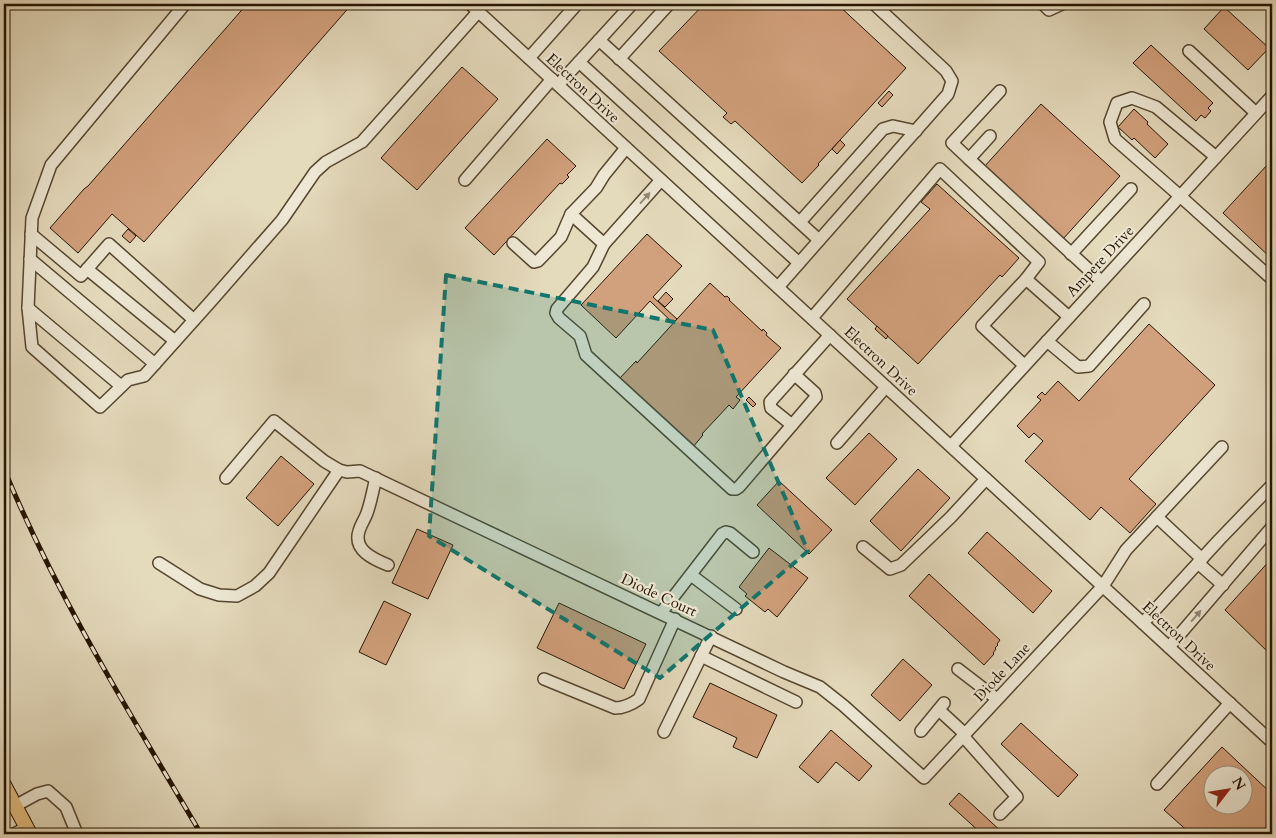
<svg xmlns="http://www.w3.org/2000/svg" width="1276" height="838" font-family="Cardo,serif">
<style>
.building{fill:#d1a07c;stroke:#261400;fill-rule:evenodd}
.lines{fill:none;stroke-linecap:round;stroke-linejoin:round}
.minor-casing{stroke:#56462f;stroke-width:14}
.major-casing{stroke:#261400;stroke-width:16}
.minor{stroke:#ede7d3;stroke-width:11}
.major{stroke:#e2bd7e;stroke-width:14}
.rail-casing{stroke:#261400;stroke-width:5}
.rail{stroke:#ede7d3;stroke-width:3;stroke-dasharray:9;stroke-linecap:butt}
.oneway{fill:#938874}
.marked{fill:#0f766e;fill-opacity:0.2;stroke:#0f766e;stroke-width:4;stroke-dasharray:10 6;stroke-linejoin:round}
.labels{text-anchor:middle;stroke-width:4.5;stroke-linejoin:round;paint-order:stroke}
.street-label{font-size:15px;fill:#261400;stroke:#ede7d3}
</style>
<rect width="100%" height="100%" fill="#e4dabc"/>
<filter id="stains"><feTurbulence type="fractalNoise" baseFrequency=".004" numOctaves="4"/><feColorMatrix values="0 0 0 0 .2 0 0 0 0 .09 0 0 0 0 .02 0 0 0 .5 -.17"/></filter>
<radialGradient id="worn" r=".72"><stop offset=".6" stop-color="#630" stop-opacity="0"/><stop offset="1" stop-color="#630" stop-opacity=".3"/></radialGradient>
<g class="building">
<polygon points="247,4 352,4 144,242 112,214 78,253 50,228 84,189 88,186"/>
<polygon points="704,4 837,4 906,68 818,164 819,165 802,183 735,121 731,124 723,117 727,113 659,51"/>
<polygon points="1224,7 1269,48 1248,70 1204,29"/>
<polygon points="1151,45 1213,103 1208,108 1211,111 1205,118 1201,115 1196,121 1133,63"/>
<polygon points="462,67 498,99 417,190 381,158"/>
<polygon points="889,91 893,95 882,107 878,103"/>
<polygon points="1041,104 1120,176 1063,239 984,167"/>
<polygon points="1134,109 1148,122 1147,124 1168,144 1155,158 1134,138 1132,140 1118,127"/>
<polygon points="547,139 576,166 567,175 569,177 562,184 560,183 494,255 465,228"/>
<polygon points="840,140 845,145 837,154 832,149"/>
<polygon points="1272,155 1272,259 1223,213 1268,164 1266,162"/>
<polygon points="937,184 1019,258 1002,277 1000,275 918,364 847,299 930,209 921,202"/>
<polygon points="128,229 136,236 130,243 122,236"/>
<polygon points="647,234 682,266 653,297 677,319 673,323 650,301 616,338 581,305"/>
<polygon points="710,283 725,297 727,296 730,299 729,300 762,331 763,329 767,333 766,335 781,348 736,397 740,400 733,409 729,405 702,434 703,435 693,447 619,379 636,361 637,363"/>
<polygon points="666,292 673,299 665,307 658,301"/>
<polygon points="1149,324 1215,385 1129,479 1156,504 1130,533 1101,507 1090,520 1025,461 1043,441 1034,433 1029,438 1017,426 1041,400 1037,397 1042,392 1045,395 1058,381 1079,401"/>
<polygon points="877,326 888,336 886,339 875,329"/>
<polygon points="749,397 756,404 753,407 746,400"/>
<polygon points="869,433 897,459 855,505 826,478"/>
<polygon points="281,456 314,484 278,526 246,498"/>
<polygon points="918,469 950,498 901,551 870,521"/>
<polygon points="779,481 832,530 809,554 757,505"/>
<polygon points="417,529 453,545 428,599 392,583"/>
<polygon points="987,532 1052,591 1033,613 968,553"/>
<polygon points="769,548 808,578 777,617 768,609 765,612 745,596 747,594 739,587"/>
<polygon points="1272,558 1272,656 1225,610"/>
<polygon points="929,574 1000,640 997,644 998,645 995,648 996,649 993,653 994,654 984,665 909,596"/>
<polygon points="384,601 411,614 386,665 359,652"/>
<polygon points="559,603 646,644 624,689 537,648"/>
<polygon points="903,659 932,685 900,721 871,695"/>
<polygon points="710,683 777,715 757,758 733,747 737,738 693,717"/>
<polygon points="1021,723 1078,775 1058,797 1001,744"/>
<polygon points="831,730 872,766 859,781 836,762 818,783 799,767"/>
<path d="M1222 747 1272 794V821L1260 834H1191L1164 810ZM1214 776H1244V806H1214Z"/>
<polygon points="959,793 965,798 1004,834 982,834 949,804"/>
</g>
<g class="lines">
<g class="minor-casing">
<g id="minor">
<polyline points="185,4 51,165 32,218 28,308 32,347 100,407 128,380 144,376 212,300 282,220 315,172 326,162 362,142 478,12"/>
<polyline points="470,4 1272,742"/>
<polyline points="1043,4 1049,10 1062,4"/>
<polyline points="599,40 819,240"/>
<polyline points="1189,51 1256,113"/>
<polyline points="529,58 577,4"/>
<polyline points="619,59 669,4"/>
<polyline points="579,62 799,263"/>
<polyline points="558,85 632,4"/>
<polyline points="990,136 969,159 1101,281"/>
<polyline points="1216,157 1156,107 1132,98 1117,103 1110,122 1115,139 1180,196 1272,279"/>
<polyline points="969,159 952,143 1000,91"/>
<polyline points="465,180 552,79"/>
<polyline points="571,214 604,244 661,180"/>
<polyline points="800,222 883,129 893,126 916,131"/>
<polyline points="31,234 81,276 109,244 194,320"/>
<polyline points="513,243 534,262 538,261 561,237 571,214 596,188 604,175 626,148"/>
<polyline points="604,244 593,267 557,309 556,313 559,318 580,336 586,355 732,489 736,489 739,487 816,397 815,393 794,374"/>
<polyline points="1071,254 1131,189"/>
<polyline points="30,259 155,364"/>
<polyline points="87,269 175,341"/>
<polyline points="778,287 948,94 952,81 946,71 874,4"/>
<polyline points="28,308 121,386"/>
<polyline points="812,318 940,169 1039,262 1026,279 1069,317"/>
<polyline points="1047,341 1078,367 1089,366 1144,304"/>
<polyline points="1024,365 982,326 1026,279"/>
<polyline points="792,425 771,408 770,402 830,335"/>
<polyline points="837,443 886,387"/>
<polyline points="951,446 1272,96"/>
<polyline points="226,478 274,421 324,461 339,470 347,472 360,471 784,672 820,687 844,706 924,778 1103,586 1126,550 1222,447"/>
<path d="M376 478C373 489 371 502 367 513 365 519 361 524 359 531 353 550 373 559 388 565"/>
<polyline points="1157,517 1202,559"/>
<polyline points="863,547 890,569 901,565 951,517 986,479"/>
<polyline points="159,563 200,589 219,595 237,596 255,586 269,573 339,470"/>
<polyline points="1198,563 1223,585"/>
<polyline points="691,575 736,609"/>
<polyline points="661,613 722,534 726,532 730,533 753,552"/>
<polyline points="1143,623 1219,540 1272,485"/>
<polyline points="1169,647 1272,527"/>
<polyline points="701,656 796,702"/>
<polyline points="958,669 997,699"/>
<path d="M544 679 615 708C625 708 632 704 639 699L675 619"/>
<polyline points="939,710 965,734"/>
<polyline points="921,731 944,703"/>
<polyline points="664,732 711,636"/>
<polyline points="963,736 1017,797 1000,814"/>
<polyline points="1157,784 1230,703"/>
<polyline points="15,806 37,794 48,791 66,807 77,834"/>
<polyline points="14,834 26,828"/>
</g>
</g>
<g class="major-casing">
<polyline id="major" points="4,785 30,834"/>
</g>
<use href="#minor" class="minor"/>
<use href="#major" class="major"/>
<g class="rail-casing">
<path id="rail" d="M4 469C57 597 131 715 201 834"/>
</g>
<use href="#rail" class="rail"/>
</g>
<defs><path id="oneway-solid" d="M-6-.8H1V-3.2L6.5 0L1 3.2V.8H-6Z" transform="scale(1.25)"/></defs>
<g class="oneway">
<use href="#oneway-solid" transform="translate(645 198) rotate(-48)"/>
<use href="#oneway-solid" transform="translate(1196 616) rotate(-49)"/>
</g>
<path class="marked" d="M446 275 713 330 808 551 660 678 429 536Z"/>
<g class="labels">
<g class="street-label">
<text transform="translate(583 88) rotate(43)" y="5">Electron Drive</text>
<text transform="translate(1100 261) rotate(-47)" y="5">Ampere Drive</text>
<text transform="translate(881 361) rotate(43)" y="5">Electron Drive</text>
<text transform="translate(659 595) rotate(25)" y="5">Diode Court</text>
<text transform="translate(1179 636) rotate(43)" y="5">Electron Drive</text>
<text transform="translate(1002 672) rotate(-47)" y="5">Diode Lane</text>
</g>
</g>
<rect width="1276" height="838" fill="none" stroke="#e4dabc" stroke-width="20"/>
<rect x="5" y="5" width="1266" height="828" fill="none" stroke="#261400" stroke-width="2.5"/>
<rect x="10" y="10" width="1256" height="818" fill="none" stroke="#261400"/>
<g transform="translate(1228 790) rotate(59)"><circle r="24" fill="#ede7d3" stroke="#9d937f"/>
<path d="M0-4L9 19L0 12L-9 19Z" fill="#8f2418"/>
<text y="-8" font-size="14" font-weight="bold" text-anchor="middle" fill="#261400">N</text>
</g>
<rect width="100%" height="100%" filter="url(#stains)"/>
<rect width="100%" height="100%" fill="url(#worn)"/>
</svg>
